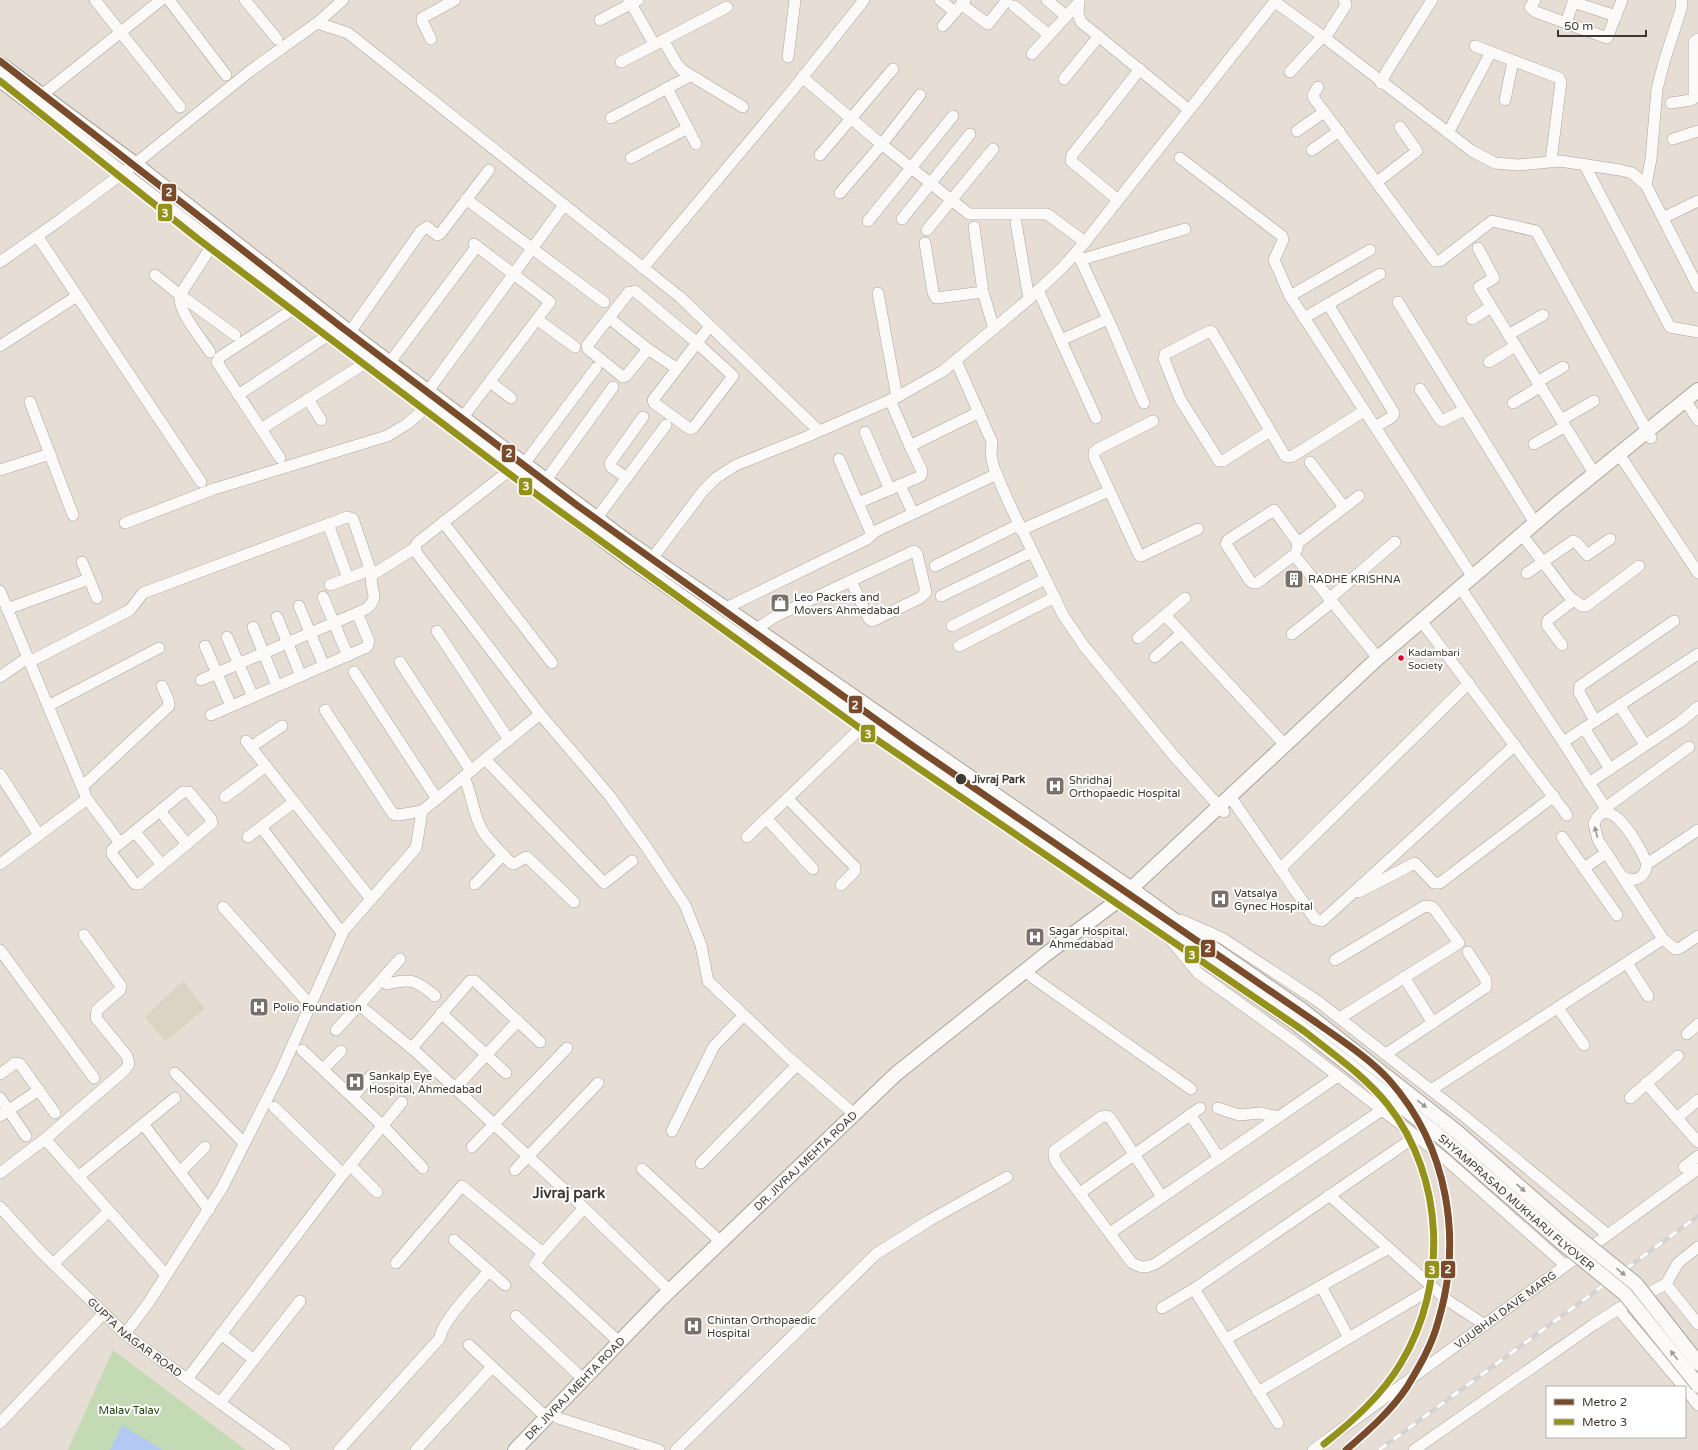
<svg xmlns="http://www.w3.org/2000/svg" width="1698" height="1450" font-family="'Varela Round',sans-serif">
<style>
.medical{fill:#dbd3c3}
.green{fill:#c4dab5}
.water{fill:#b3c9f1}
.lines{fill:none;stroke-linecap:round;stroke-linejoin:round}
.minor-casing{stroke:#aba49d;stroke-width:12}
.major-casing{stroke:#aba49d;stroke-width:16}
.minor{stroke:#fbfaf9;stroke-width:11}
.major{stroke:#fbfaf9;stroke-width:14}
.rail-casing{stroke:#d5d3d1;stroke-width:4.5}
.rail{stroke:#fff;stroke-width:3;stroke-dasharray:9;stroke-linecap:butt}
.major-bridge-casing{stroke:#aba49d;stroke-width:16;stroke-linecap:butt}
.major-bridge{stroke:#fbfaf9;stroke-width:14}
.metro-1-casing{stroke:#fff;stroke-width:10}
.metro-2-casing{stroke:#fff;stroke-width:10}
.metro-1{stroke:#7a4b2a;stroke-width:7}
.metro-2{stroke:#95921c;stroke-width:7}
.oneway{fill:#9d9a96}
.bus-dot{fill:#e4002b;stroke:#fff;stroke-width:1.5}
.stop-dot{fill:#3f3933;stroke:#fff;stroke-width:1.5}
.labels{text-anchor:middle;stroke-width:4;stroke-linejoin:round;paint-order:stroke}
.bus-label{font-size:10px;fill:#3f3933;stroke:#fff;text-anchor:start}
.poi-label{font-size:11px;fill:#3f3933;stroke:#fff;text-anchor:start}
.stop-label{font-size:11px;font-weight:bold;fill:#3f3933;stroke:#fff;text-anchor:start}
.street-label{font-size:11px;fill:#3f3933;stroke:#fff}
.park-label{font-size:11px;fill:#204411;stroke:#fff}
.district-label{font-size:15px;font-weight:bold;fill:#3f3933;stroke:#fff}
.line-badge{stroke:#fff;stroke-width:1.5}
.badge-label{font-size:11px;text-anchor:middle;font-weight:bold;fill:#fff}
</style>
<rect width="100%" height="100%" fill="#e6ddd5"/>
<polygon class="medical" points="183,981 205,1009 165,1041 145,1017"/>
<polygon class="green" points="113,1350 246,1450 68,1450"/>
<polygon class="water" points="122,1425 163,1450 110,1450"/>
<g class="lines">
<g class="minor-casing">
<g id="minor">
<polyline points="95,0 180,107"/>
<polyline points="169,0 226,75"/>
<polyline points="245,0 277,39"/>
<polyline points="629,0 654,44"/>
<polyline points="940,0 955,12"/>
<polyline points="1047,0 1066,16"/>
<polyline points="1079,0 1078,14 1081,22 1189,110"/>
<polyline points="1535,0 1530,7 1536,12 1607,38 1622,0"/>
<polyline points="1275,2 1325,38 1472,151 1495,163 1518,165 1560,161 1620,170 1632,173 1646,185 1698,287"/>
<polyline points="1573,2 1616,16"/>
<polyline points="961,4 988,24 1007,0"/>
<polyline points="1014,6 1049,35"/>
<polyline points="600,20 638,0"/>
<polyline points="317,23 348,33 680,297 819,431"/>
<polyline points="1566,23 1574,0"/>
<polyline points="943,26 965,0"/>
<polyline points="1325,38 1346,5 1344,0"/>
<polyline points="431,39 422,21 422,18 455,0"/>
<polyline points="663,40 677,64 682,70 743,107"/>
<polyline points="1475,46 1559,78 1561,82 1551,161"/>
<polyline points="1032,54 1079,2"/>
<polyline points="788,57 795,0"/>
<polyline points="621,62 727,7"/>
<polyline points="1290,72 1323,36"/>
<polyline points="802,77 880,143 969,214 1047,214 1085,242"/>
<polyline points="1064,79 1099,36"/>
<polyline points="1381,83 1387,71 1432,0"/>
<polyline points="1318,87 1313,95 1313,97 1435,261 1440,261 1492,221 1536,231 1651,438"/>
<polyline points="667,88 696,144"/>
<polyline points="42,95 161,0"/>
<polyline points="1505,100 1513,61"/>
<polyline points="1671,103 1691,100 1694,98 1694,42 1698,39"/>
<polyline points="1104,115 1140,69"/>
<polyline points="611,118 690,76"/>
<polyline points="1100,120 1072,155 1071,161 1118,200"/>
<polyline points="1297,131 1324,112"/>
<polyline points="1448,133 1491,52"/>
<polyline points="1673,139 1698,131"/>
<polyline points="1312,150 1339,131"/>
<polyline points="820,155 893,69"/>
<polyline points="631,158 688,128"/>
<polyline points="1180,158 1282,236 1283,240 1274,260 1290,296 1472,576"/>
<polyline points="1584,164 1670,327 1698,332"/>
<polyline points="1377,182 1417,151 1400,127"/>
<polyline points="1646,185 1651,159 1657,89 1664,62 1682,6 1681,0"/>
<polyline points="840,193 882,144 920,95"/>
<polyline points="466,199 604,302"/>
<polyline points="1663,218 1698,201"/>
<polyline points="902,219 970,134"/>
<polyline points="868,221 953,116"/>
<polyline points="1016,223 1029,299"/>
<polyline points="974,227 983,292 994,329"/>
<polyline points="927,230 993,149"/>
<polyline points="38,237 201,482"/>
<polyline points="925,243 933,292 936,298 983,292"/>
<polyline points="1478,248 1494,278 1479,287 1594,473"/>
<polyline points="1077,252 1114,332 1144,403"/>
<polyline points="1080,260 1185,229"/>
<polyline points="0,262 60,220 135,164 250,71 317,23 343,0"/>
<polyline points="643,268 790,93 864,0"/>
<polyline points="155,275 180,295 235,335"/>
<polyline points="1038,290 1096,418"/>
<polyline points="635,291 696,342 733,376 694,427 690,429 654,403 653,400 710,326"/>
<polyline points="629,292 587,346 588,349 623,377 626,376 648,349 676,368"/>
<polyline points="878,293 897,397"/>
<polyline points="1290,296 1370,250"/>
<polyline points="1398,302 1535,523"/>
<polyline points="1328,304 1394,413 1392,417 1375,427"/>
<polyline points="609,318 648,349"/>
<polyline points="1304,318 1380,274"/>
<polyline points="1472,319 1491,307"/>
<polyline points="538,320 575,347"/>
<polyline points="350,332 421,231 427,227 437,235 440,234 489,170"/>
<polyline points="1508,335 1543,315"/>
<polyline points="1061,340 1108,319"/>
<polyline points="0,346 77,296"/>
<path d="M210 352C201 338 178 312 180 295L213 244"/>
<polyline points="956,361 992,442 991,455 994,468 1008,501 1063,615 1084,646 1174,756 1224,812"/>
<polyline points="390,362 477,246"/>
<polyline points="1489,362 1515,346"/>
<polyline points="490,382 511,398"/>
<polyline points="1537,382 1563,367"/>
<polyline points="1420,389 1439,418 1442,421 1464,410"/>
<polyline points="428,391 564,205"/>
<polyline points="238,395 330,334"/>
<polyline points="308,399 321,420"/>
<polyline points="890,400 910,446 979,412"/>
<polyline points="1685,400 1698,420"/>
<polyline points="30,402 73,515"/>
<polyline points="1513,403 1540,387"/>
<polyline points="463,417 550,302 474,244"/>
<polyline points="1561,420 1594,401"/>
<polyline points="1153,421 1098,449 1094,452 1094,457 1139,555 1141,556 1198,529"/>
<polyline points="261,429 367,362"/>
<polyline points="1270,431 1223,461 1219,461 1180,399 1164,359 1165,354 1210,331 1212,332 1285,456 1288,457 1293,456 1364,411"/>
<polyline points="865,432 890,490"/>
<polyline points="1534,444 1564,427"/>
<polyline points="280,458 217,362 220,357 295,308"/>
<polyline points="839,459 858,503 921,476 922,471 910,446"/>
<polyline points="1623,460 1698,573"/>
<polyline points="1310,462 1344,507"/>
<polyline points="524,464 596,368"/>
<polyline points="0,470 50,454"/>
<polyline points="510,470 417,543 415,548 416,552 540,714 609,795 647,848 685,905 701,945 708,981 787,1056 854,1114"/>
<polyline points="627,478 611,467 610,463 643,417"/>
<polyline points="546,480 613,387"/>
<polyline points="900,485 913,513"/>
<polyline points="858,503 872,535"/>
<polyline points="596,519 666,425"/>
<polyline points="443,522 552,663"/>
<polyline points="125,523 214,489 387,436 407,424 429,405"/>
<polyline points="328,524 348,578"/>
<polyline points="1021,530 1109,491"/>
<polyline points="1526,540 1572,600"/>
<polyline points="1298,543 1274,510 1228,540 1226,544 1250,581 1253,583 1257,583 1294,555 1378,658"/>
<polyline points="1297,549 1298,543 1359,496"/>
<polyline points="82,562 97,598"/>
<polyline points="648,564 703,491 716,478 736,465 806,437 897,397 943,371 1029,299 1063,267 1085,242 1276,0"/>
<polyline points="935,566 1018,525"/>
<polyline points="1527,573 1573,541 1577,543 1587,555 1610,539"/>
<polyline points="330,585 370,570"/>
<polyline points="0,591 48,706 159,648"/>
<polyline points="1464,593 1563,742 1608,812"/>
<polyline points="941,596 1032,552"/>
<polyline points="323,597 348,656"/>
<polyline points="1329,599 1395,542"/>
<polyline points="299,606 324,666"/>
<polyline points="726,608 867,539 874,532 997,474"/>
<polyline points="7,609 89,579"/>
<polyline points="1165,615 1285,745"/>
<polyline points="277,617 301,676"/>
<polyline points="952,626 1045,579"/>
<polyline points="1425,626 1567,815"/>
<polyline points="253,627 277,686"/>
<polyline points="756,629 776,616 914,551 917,554 926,592 920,598 872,621 869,619 851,581"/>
<polyline points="437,631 509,740"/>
<polyline points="1292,634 1332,602"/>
<polyline points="227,637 253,697"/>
<polyline points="1138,638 1185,598"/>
<polyline points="1562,645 1547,625 1548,620 1574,600 1582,606 1586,606 1639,566"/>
<polyline points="205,646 231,706"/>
<polyline points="959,646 1055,597"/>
<polyline points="1155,657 1182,633"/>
<polyline points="29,662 130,610 143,593 347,517 353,519 372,575"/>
<polyline points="400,662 471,771"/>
<polyline points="354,672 437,799"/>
<polyline points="0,677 27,658"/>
<path d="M201 680 366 609C382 596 368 589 372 575L415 548"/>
<polyline points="1619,705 1645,745"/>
<polyline points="48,706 85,794"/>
<polyline points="325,710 393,814 399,815 422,811"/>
<polyline points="211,715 367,647 369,641 357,613"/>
<polyline points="1595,721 1579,692 1580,686 1674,621"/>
<polyline points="1584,728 1610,769"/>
<polyline points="246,741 371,899"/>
<polyline points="1563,742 1698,654"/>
<polyline points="251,747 282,726"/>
<polyline points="485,759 604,883 632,861"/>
<polyline points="0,774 39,835"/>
<path d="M464 777C472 794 473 814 482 830 489 842 502 853 511 863L514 864 526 857 528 858 574 902"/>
<polyline points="1589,783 1680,722 1698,707"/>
<polyline points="82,787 169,706 168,699 162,686"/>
<polygon points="183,792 189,792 211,819 212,823 139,884 135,884 112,854 112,850"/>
<polyline points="225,797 266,766"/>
<polyline points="788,799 855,867 855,871 841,885"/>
<polyline points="1234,802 1315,919 1322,921 1515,745"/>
<polyline points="1605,808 1689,747"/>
<polyline points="160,811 187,844"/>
<polyline points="767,819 813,869"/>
<polyline points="261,827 342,933"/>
<polyline points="135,832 162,865"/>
<polyline points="248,837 294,802"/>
<polyline points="747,837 865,724"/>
<polyline points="1562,837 1617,915"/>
<polyline points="0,864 87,799 120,843"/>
<polyline points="1647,864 1698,830"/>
<polyline points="1584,868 1606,853"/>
<polyline points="1280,869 1469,683"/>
<polyline points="475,884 503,855"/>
<polyline points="1359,892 1415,863 1434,883 1440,883 1554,796"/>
<polyline points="223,907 311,1006"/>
<polyline points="1181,920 1222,938 1319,1002 1464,1116 1607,1234"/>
<polyline points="1170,939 1198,973 1294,1042 1443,1157 1565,1265"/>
<polyline points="1663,939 1675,949 1680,948 1698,936"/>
<polyline points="0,950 94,1078"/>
<polyline points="400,959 359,1005 415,1051 584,1208"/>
<polyline points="1335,960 1425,906 1432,907 1435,910 1459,943 1340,1018"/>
<polyline points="1627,963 1648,996"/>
<polyline points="1032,977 1191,1089"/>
<polyline points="1404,977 1433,1023"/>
<path d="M382 980 387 984C411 978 416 980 435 996"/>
<polyline points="1558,1008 1584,1045"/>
<polyline points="441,1013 506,1073"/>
<polyline points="336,1030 359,1005"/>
<polyline points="1687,1034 1698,1024"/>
<polyline points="412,1048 470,981 475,981 540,1042"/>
<polyline points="302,1050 383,1126 423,1168"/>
<polyline points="1386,1054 1486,987 1486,980 1468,952"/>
<polyline points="323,1069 341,1051"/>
<polyline points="175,1073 244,1143"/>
<polyline points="0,1074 15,1063 20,1064 55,1113"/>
<polyline points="1646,1083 1698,1142"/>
<polyline points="455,1088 518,1021"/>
<path d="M1431 1090 1663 939 1598 840 1594 824C1608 787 1642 850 1647 864 1645 878 1635 883 1623 877"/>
<polyline points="353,1097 371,1076"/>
<polyline points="0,1098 26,1136"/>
<polyline points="1630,1098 1678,1056"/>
<polyline points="1218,1108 1239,1115 1260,1113 1279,1117"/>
<polyline points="1190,1114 1219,1158"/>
<polyline points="0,1116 39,1090"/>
<polyline points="1677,1118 1698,1100"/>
<polyline points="143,1124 209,1210"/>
<polyline points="672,1131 714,1046 743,1016"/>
<polyline points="45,1139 166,1275"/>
<polyline points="472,1147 567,1048"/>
<polyline points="701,1163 797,1065"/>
<polyline points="350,1165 377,1192"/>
<polyline points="1684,1167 1698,1156"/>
<polyline points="642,1169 721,1242"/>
<polyline points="515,1170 598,1083"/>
<polyline points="180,1172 205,1147"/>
<polyline points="0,1173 45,1139 125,1070 129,1064 127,1056 96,1018 97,1010 120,990 121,986 84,935"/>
<polyline points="343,1174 402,1102"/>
<polyline points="78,1177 175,1098"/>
<polyline points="1080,1193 1200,1108"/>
<polyline points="1329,1195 1447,1300 1485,1325"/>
<path d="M1162 1197 1111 1119 1107 1116 1101 1117 1054 1151V1156L1056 1162 1132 1263C1141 1268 1146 1268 1155 1264L1382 1110"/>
<path id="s1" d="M0 1207 41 1252 125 1334 285 1450"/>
<polyline points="1110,1233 1338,1076"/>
<polyline points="454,1240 505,1285"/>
<polyline points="543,1253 535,1264 619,1342"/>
<polyline points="396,1263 462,1186 543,1253 584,1208 670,1291"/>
<polyline points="53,1264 109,1211"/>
<polyline points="1666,1284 1698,1324"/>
<polyline points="1321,1286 1349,1338"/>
<polyline points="1162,1308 1194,1289"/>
<polyline points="1618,1309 1684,1387"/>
<polyline points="516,1316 583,1379"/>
<polyline points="125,1334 149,1302 222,1188 281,1071 344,930 416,848 422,811 540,714"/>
<polyline points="221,1334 254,1360"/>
<polyline points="1226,1339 1389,1248"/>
<polyline points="469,1345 546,1417"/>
<polyline points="187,1379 343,1174 274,1107"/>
<polyline points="1685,1388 1698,1405"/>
<polyline points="1258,1392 1433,1288"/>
<polyline points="220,1403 300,1301"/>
<polyline points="558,1418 659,1450"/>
<polyline points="0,1423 103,1314"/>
<polyline points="1278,1423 1194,1289 1416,1136"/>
<path d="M339 1450 440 1338C441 1322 477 1285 489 1271"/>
<polyline points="416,1450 492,1367"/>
<polyline points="676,1450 876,1254 930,1220 1007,1177"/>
<path id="s2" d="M1313 1450 1698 1169"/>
<polyline points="1414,1450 1593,1325 1618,1309 1666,1284 1678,1263 1698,1247"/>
</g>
</g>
<g class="major-casing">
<g id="major">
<polyline points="0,64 135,164 362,342 628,542 756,629 1130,888 1211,947"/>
<polyline points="0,80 64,128 355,353 450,420 483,449 630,560 819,693 977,799 1120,899 1203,959"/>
<path id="s3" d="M515 1450 660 1300 896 1074 1045 955 1120 899 1378 658 1556 505 1698 390"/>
</g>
</g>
<use href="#minor" class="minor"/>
<use href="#major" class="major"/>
<g class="rail-casing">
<polyline id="rail" points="1379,1450 1698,1216"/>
</g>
<use href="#rail" class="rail"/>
<g class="major-bridge-casing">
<g id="major-bridge">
<polyline points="1211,947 1302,1010 1456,1131 1569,1230 1636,1284 1698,1363"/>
<path id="s4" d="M1203 959 1293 1021 1447 1142 1560 1241 1625 1294 1698 1385"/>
</g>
</g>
<use href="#major-bridge" class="major-bridge"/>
<g class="metro-1-casing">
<path id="metro-1" d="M0 61 340 326 578 506 913 746 1317 1023C1342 1041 1369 1058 1390 1081 1448 1147 1463 1239 1438 1322 1432 1345 1419 1367 1407 1387 1391 1411 1368 1431 1346 1450"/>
</g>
<g class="metro-2-casing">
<path id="metro-2" d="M0 81 198 239 540 497 861 729 1304 1031C1333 1054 1365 1076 1388 1105 1445 1178 1448 1285 1401 1363 1382 1395 1353 1421 1324 1444"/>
</g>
<use href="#metro-1" class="metro-1"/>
<use href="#metro-2" class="metro-2"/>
</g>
<defs><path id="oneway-solid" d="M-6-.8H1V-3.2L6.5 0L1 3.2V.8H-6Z"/></defs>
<g class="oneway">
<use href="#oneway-solid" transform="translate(1596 832) rotate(-105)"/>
<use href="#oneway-solid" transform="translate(1422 1104) rotate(38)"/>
<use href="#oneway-solid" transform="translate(1521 1188) rotate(41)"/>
<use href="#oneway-solid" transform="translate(1621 1272) rotate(39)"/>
<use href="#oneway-solid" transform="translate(1674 1355) rotate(-129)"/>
</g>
<defs>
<g id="building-square" transform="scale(1)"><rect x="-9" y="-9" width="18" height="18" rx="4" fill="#79726c" stroke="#fff"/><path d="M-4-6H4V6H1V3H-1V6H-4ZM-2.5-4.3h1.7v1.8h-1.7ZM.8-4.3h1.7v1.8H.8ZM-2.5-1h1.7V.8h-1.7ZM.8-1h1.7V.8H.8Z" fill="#fff"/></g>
<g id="shop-square" transform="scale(1)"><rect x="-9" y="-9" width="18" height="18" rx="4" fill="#79726c" stroke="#fff"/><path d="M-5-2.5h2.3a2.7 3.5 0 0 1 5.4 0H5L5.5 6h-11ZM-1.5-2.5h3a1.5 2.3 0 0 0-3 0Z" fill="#fff"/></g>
<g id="hospital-square" transform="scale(1)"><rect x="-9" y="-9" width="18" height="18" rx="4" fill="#79726c" stroke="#fff"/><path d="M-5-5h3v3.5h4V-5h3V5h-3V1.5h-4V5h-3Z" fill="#fff"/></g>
</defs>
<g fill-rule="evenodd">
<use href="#building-square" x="1294" y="579"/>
<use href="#shop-square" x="780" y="603"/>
<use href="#hospital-square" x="1055" y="786"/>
<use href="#hospital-square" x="1220" y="899"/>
<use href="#hospital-square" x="1035" y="937"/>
<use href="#hospital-square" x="259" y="1007"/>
<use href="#hospital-square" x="355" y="1082"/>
<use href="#hospital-square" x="693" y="1326"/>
</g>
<circle class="bus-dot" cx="1401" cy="658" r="3.5"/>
<circle class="stop-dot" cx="961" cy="779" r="6"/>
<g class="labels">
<g class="bus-label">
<text x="1408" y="656">Kadambari<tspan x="1408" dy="13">Society</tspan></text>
</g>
<g class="poi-label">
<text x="1308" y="583">RADHE KRISHNA</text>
<text x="794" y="601">Leo Packers and<tspan x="794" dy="13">Movers Ahmedabad</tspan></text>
<text x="1069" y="784">Shridhaj<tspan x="1069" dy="13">Orthopaedic Hospital</tspan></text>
<text x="1234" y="897">Vatsalya<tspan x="1234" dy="13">Gynec Hospital</tspan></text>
<text x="1049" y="935">Sagar Hospital,<tspan x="1049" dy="13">Ahmedabad</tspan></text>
<text x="273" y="1011">Polio Foundation</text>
<text x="369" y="1080">Sankalp Eye<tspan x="369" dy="13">Hospital, Ahmedabad</tspan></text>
<text x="707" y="1324">Chintan Orthopaedic<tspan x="707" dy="13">Hospital</tspan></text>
</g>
<g class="stop-label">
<text x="972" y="783">Jivraj Park</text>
</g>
<g class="street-label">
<text dy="4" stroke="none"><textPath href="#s3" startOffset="410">DR. JIVRAJ MEHTA ROAD</textPath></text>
<text dy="4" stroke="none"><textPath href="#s4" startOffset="397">SHYAMPRASAD MUKHARJI FLYOVER</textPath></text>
<text dy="4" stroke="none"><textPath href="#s2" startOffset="238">VIJUBHAI DAVE MARG</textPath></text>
<text dy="4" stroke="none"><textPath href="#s1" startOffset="188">GUPTA NAGAR ROAD</textPath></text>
<text dy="4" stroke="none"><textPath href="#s3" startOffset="86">DR. JIVRAJ MEHTA ROAD</textPath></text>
</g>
<g class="park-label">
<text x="129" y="1414">Malav Talav</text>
</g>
<g class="district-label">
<text x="569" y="1198">Jivraj park</text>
</g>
</g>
<g class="line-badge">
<rect x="161" y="183" width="16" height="19" rx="4" fill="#7a4b2a"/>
<rect x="157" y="203" width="16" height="19" rx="4" fill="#95921c"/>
<rect x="501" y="444" width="15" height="19" rx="4" fill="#7a4b2a"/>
<rect x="518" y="477" width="15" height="19" rx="4" fill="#95921c"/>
<rect x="848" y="695" width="15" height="19" rx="4" fill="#7a4b2a"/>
<rect x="860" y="724" width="16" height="19" rx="4" fill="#95921c"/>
<rect x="1200" y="939" width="16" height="19" rx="4" fill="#7a4b2a"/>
<rect x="1184" y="945" width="16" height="19" rx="4" fill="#95921c"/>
<rect x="1440" y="1260" width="16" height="19" rx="4" fill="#7a4b2a"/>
<rect x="1424" y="1260" width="16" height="19" rx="4" fill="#95921c"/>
</g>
<g class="badge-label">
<text x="169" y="196">2</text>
<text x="165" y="217">3</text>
<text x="509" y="457">2</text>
<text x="526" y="490">3</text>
<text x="855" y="709">2</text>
<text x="868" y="738">3</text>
<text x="1208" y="952">2</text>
<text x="1192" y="959">3</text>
<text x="1448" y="1273">2</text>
<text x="1432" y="1274">3</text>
</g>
<rect x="1546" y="1386" width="140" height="52" fill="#ffffff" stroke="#b2b0ad"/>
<rect x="1554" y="1399" width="20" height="6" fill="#7a4b2a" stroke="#b2b0ad"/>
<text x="1582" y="1406" font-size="12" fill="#3f3933">Metro 2</text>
<rect x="1554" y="1419" width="20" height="6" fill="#95921c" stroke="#b2b0ad"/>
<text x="1582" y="1426" font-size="12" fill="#3f3933">Metro 3</text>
<path d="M1558 30v6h88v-6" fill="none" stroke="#3f3933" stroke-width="2"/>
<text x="1564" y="30" font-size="12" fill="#3f3933" stroke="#ffffff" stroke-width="3" paint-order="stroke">50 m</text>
</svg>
